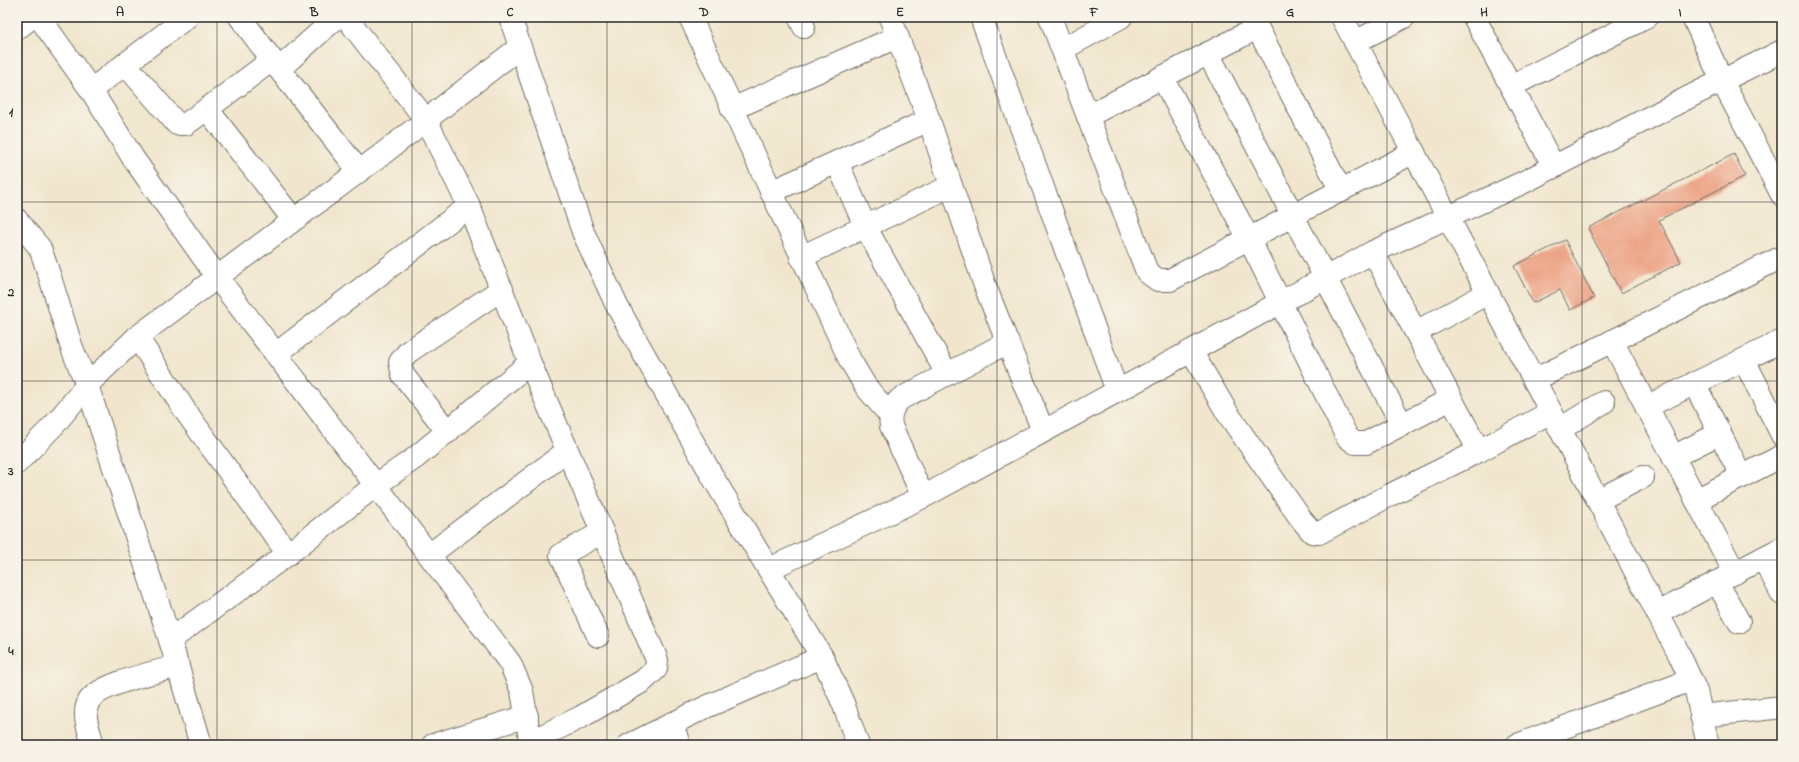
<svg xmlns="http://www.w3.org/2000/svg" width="1799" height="762" font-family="'Indie Flower',sans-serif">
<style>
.building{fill:#eb9b7c}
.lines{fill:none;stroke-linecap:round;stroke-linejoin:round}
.minor-casing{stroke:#706c64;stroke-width:24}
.minor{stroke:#fff;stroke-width:22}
.grid{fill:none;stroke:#2b2b2b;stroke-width:1;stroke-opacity:0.55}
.neatline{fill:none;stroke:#2b2b2b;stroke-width:1.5}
.grid-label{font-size:13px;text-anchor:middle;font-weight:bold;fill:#2b2b2b}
</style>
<rect width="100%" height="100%" fill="#f7f3e8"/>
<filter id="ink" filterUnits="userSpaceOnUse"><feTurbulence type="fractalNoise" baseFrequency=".025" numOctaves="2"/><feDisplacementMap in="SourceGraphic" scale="8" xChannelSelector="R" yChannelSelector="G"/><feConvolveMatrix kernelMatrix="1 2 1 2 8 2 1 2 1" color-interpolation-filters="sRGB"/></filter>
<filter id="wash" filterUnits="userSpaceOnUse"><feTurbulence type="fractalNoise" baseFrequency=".012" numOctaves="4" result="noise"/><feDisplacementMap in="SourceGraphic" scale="16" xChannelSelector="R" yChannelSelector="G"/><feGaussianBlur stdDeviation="0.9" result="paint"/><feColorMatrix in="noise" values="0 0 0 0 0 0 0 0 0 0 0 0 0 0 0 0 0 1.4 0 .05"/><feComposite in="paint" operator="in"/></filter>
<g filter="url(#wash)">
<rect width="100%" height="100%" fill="#f1e6cd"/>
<g id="blocks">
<g class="building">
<polygon points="1734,154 1745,176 1659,220 1681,262 1621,293 1588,228"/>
<polygon points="1565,240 1594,298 1570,310 1560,290 1533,303 1514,266"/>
</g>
</g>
</g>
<g filter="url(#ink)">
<use href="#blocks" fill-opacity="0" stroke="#706c64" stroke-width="1"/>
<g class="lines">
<g class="minor-casing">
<g id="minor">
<polyline points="39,17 91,90 133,158 217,277 429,555 510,663 522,691 531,745"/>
<polyline points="240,17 272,60 359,171"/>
<polyline points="346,17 426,120 469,206 530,363 657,660 656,669 643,681 581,717 530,742"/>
<polyline points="510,17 583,232 617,306 715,481 822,657 843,703 858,745"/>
<polyline points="690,17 850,360 866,387 889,414"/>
<polyline points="799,17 804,27"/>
<polyline points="890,17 929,120 985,286 1043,431"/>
<polyline points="981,17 1117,391"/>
<polyline points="1050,17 1147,272 1158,280 1170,280 1414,152"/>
<polyline points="1252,17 1341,191"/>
<polyline points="1342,17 1679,654 1696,691 1708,745"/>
<polyline points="1474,17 1554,167"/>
<polyline points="1693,17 1722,81 1782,195"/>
<polyline points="17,29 32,17"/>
<polyline points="1355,42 1404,17"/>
<polyline points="1063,49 1121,17"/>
<polyline points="1208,53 1402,425"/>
<polyline points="272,60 207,109 293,219"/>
<polyline points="125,64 177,124 186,124 207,109"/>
<polyline points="279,69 337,17"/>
<polyline points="1162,77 1249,239 1347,437 1355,443 1366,443 1451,399"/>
<polyline points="1511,86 1647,17"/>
<polyline points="91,90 187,17"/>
<polyline points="732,109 897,37"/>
<polyline points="1088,116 1257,28"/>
<polyline points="837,162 865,226 947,374"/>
<polyline points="771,192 929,120"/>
<polyline points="17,220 40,248 49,274 72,348 87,385 170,640 201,745"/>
<polyline points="1373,252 1479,451"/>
<polyline points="801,257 951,186"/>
<polyline points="1416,332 1488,293"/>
<polyline points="137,337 186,412 288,554"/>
<polyline points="1612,341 1735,573"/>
<polyline points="1191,351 1228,414 1301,519 1312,532 1319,533 1390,495 1479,451 1551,412"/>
<polyline points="276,354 469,206"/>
<polyline points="1744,360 1782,435"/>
<polyline points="1534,380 1782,257"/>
<polyline points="1694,383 1742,477"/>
<polyline points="1646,407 1782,341"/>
<polyline points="1560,429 1604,402"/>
<polyline points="448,432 403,375 400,362 408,352 502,289"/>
<polyline points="1673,457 1720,433"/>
<polyline points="17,463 55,424 87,385 137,337 381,155 520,47"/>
<path d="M923 497 891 426C889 414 892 408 900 399L1008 342"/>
<polyline points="1598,500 1643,477"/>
<polyline points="1696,500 1782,456"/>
<polyline points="429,555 567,451"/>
<polyline points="1763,558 1782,594"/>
<polyline points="769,569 923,497 1373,252 1524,182 1695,94 1782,51"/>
<polyline points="1717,582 1739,622"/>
<polyline points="1658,613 1782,548"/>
<polyline points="598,636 561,555 601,533"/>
<polyline points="170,640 288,554 376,485 415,458 530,363"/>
<polyline points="1701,716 1782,707"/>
<polyline points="672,723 679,745"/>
<path d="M93 745C90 732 82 716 88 703 96 684 157 672 178 666"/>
<polyline points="433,745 527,716"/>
<polyline points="629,745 706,707 822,657"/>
<polyline points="1517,745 1691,680"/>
</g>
</g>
<use href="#minor" class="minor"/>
</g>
</g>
<path class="grid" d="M217 17V745M412 17V745M607 17V745M802 17V745M997 17V745M1192 17V745M1387 17V745M1582 17V745M17 202H1782M17 381H1782M17 560H1782"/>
<rect width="1799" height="762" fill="none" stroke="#f7f3e8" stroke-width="44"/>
<rect x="22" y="22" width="1755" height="718" class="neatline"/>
<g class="grid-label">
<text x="120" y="16">A</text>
<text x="314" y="16">B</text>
<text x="510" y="16">C</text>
<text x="704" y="16">D</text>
<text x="900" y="16">E</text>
<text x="1094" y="16">F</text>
<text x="1290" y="16">G</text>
<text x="1484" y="16">H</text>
<text x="1680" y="16">I</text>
<text x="11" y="116">1</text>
<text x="11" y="296">2</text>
<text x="11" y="475">3</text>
<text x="11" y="655">4</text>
</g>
</svg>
